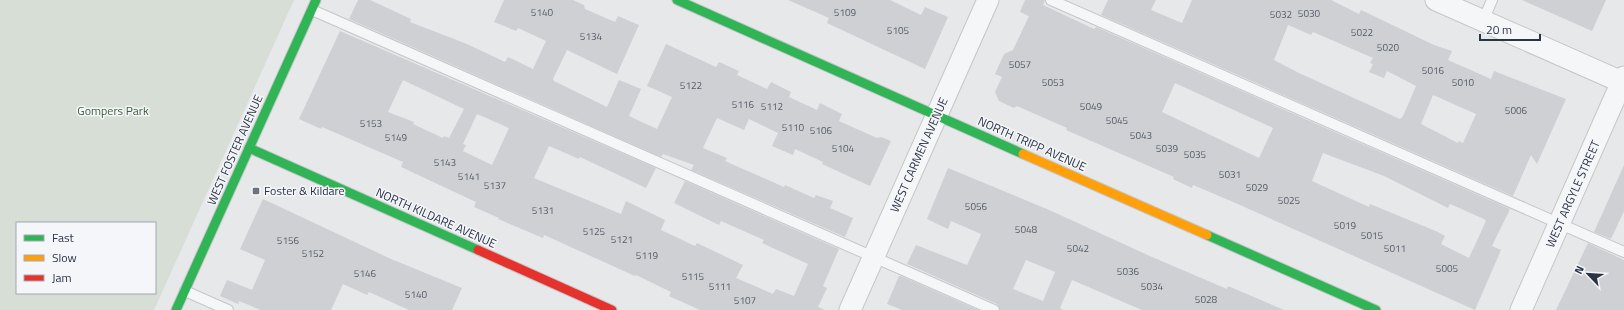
<svg xmlns="http://www.w3.org/2000/svg" width="1624" height="310" font-family="'Titillium Web',sans-serif">
<style>
.green{fill:#d6ded6;fill-rule:evenodd}
.building{fill:#ced0d3;fill-rule:evenodd}
.lines{fill:none;stroke-linecap:round;stroke-linejoin:round}
.lane-casing{stroke:#c4c6c8;stroke-width:12}
.street-casing{stroke:#c4c6c8;stroke-width:23}
.fast-casing{stroke:#c4c6c8;stroke-width:11}
.slow-casing{stroke:#c4c6c8;stroke-width:11}
.jam-casing{stroke:#c4c6c8;stroke-width:11}
.lane{stroke:#f5f6f7;stroke-width:10}
.street{stroke:#f5f6f7;stroke-width:21}
.fast{stroke:#30b455;stroke-width:9}
.slow{stroke:#ff9f0a;stroke-width:9}
.jam{stroke:#e5322d;stroke-width:9}
.poi-dot{fill:#6c737f;stroke:#f4f6f9;stroke-width:1.5}
.labels{text-anchor:middle;stroke-width:3;stroke-linejoin:round;paint-order:stroke}
.number-label{font-size:10px;fill:#545c69}
.park-label{font-size:12px;fill:#3f6138;stroke:#f4f6f9}
.street-label{font-size:12px;fill:#2b3445;stroke:#f4f6f9}
.poi-label{font-size:12px;fill:#2b3445;stroke:#f4f6f9;text-anchor:start}
</style>
<rect width="100%" height="100%" fill="#e6e8ea"/>
<path class="green" d="M0 0H294L154 310H0ZM17 223H155V293H17Z"/>
<g class="building">
<polygon points="358,0 370,0 411,19 410,22 467,44 505,62 508,57 533,69 546,41 518,28 516,31 494,22 504,0 573,0 584,5 585,9 615,22 618,16 639,25 617,74 567,50 553,79 554,81 607,107 619,80 641,89 629,116 657,129 672,97 647,86 666,44 716,67 719,62 739,71 737,75 767,89 771,82 791,92 789,97 817,110 820,103 842,114 839,121 877,138 881,137 891,141 870,186 822,164 823,162 795,149 793,155 772,146 778,133 749,119 744,130 717,118 703,148 727,158 725,161 784,187 785,185 814,198 816,195 833,201 830,208 853,218 845,237 691,170 694,165 663,154 661,157 349,19"/>
<polygon points="788,0 890,0 921,15 925,7 948,17 925,69 827,23 829,18"/>
<path d="M1025 0H1045L1043 5 1094 29 1096 27 1508 208 1510 209 1492 246 1501 250 1475 310 1231 201 1193 185 1192 188 1173 179 1174 177 1066 130 1067 128 1017 106 1014 108 999 101 995 92 1002 77 995 74 1004 54 1013 50 1029 16 1020 12ZM1175 83 1273 128 1259 158 1162 112ZM1323 153 1384 176 1448 208 1450 204 1484 219 1486 221 1469 258 1441 244 1445 236 1438 232 1370 204 1369 207 1312 181Z"/>
<path d="M1108 0H1156L1151 10 1182 23 1192 0H1331L1359 14 1361 10 1434 45 1452 51 1448 60 1491 79 1494 71 1566 99 1537 164 1531 155 1513 196 1101 15ZM1288 25 1311 35 1313 32 1373 58 1370 63 1373 64 1369 72 1384 78 1387 71 1416 86 1403 116 1400 119 1299 73 1274 60ZM1433 95 1476 114 1463 143 1459 141 1458 143 1421 124Z"/>
<polygon points="1522,0 1606,0 1592,31"/>
<path d="M340 31 656 168 646 188 580 157 579 159 549 146 534 178 621 214 626 201 665 220 661 230 695 246 697 243 743 265 736 278 773 294 776 289 794 296 808 264 762 243 764 240 721 221 719 225 674 203 685 181 839 249 823 286 827 288 818 307 825 310H700L669 296 671 292 636 275 635 276 544 235 543 238 498 219 499 218 474 207 476 202 401 167 403 162 322 127 321 129 299 119ZM403 80 464 109 449 138 444 136 443 138 413 124 414 122 388 112ZM477 114 509 128 492 165 463 151 466 145 463 144Z"/>
<polygon points="1624,165 1624,211 1611,239 1594,232"/>
<path d="M948 168 1047 209 1152 257 1227 289 1228 286 1284 310H1142L1072 280 1060 308 1063 310H1000L997 304 907 264 916 245 967 265 980 237 981 234 951 221 948 229 927 219ZM1026 260 1055 272 1043 301 1013 289Z"/>
<polygon points="263,199 391,259 462,288 452,310 409,310 369,292 367,295 343,284 331,310 261,310 239,301 238,304 220,296 227,280 252,290 265,260 240,249"/>
<polygon points="1588,243 1624,260 1624,310 1556,310"/>
<polygon points="899,276 901,276 978,310 902,310 887,304"/>
</g>
<g class="lines">
<g class="lane-casing">
<g id="lane">
<polyline points="1051,0 1624,252"/>
<polyline points="312,10 994,310"/>
<polyline points="1483,21 1492,0"/>
<polyline points="185,291 228,310"/>
</g>
</g>
<g class="street-casing">
<g id="street">
<polyline points="1436,0 1624,83"/>
<polyline points="850,310 988,0"/>
<polyline points="1521,310 1624,77"/>
</g>
</g>
<g class="fast-casing">
<g id="fast">
<polyline points="677,0 1023,154"/>
<polyline points="249,148 478,250"/>
<polyline points="1207,235 1376,310"/>
<polyline points="176,310 316,0"/>
</g>
</g>
<g class="slow-casing">
<polyline id="slow" points="1023,154 1207,235"/>
</g>
<g class="jam-casing">
<polyline id="jam" points="478,250 612,310"/>
</g>
<use href="#lane" class="lane"/>
<use href="#street" class="street"/>
<use href="#fast" class="fast"/>
<use href="#slow" class="slow"/>
<use href="#jam" class="jam"/>
</g>
<rect class="poi-dot" x="252" y="187" width="8" height="8" rx="2"/>
<g class="labels">
<g class="number-label">
<text x="542" y="16">5140</text>
<text x="845" y="16">5109</text>
<text x="1309" y="17">5030</text>
<text x="1281" y="18">5032</text>
<text x="898" y="34">5105</text>
<text x="1362" y="36">5022</text>
<text x="591" y="40">5134</text>
<text x="1388" y="51">5020</text>
<text x="1020" y="68">5057</text>
<text x="1433" y="74">5016</text>
<text x="1053" y="86">5053</text>
<text x="1463" y="86">5010</text>
<text x="691" y="89">5122</text>
<text x="743" y="108">5116</text>
<text x="772" y="110">5112</text>
<text x="1091" y="110">5049</text>
<text x="1516" y="114">5006</text>
<text x="1117" y="124">5045</text>
<text x="371" y="127">5153</text>
<text x="793" y="131">5110</text>
<text x="821" y="134">5106</text>
<text x="1141" y="139">5043</text>
<text x="396" y="141">5149</text>
<text x="843" y="152">5104</text>
<text x="1167" y="152">5039</text>
<text x="1195" y="158">5035</text>
<text x="445" y="166">5143</text>
<text x="1230" y="178">5031</text>
<text x="469" y="180">5141</text>
<text x="495" y="189">5137</text>
<text x="1257" y="191">5029</text>
<text x="1289" y="204">5025</text>
<text x="976" y="210">5056</text>
<text x="543" y="214">5131</text>
<text x="1345" y="229">5019</text>
<text x="1026" y="233">5048</text>
<text x="594" y="235">5125</text>
<text x="1372" y="239">5015</text>
<text x="622" y="243">5121</text>
<text x="288" y="244">5156</text>
<text x="1078" y="252">5042</text>
<text x="1395" y="252">5011</text>
<text x="313" y="257">5152</text>
<text x="647" y="259">5119</text>
<text x="1447" y="272">5005</text>
<text x="1128" y="275">5036</text>
<text x="365" y="277">5146</text>
<text x="693" y="280">5115</text>
<text x="720" y="290">5111</text>
<text x="1152" y="290">5034</text>
<text x="416" y="298">5140</text>
<text x="1206" y="303">5028</text>
<text x="745" y="304">5107</text>
</g>
<g class="park-label">
<text x="113" y="115">Gompers Park</text>
</g>
<g class="street-label">
<text transform="translate(1032 144) rotate(24)" y="4">NORTH TRIPP AVENUE</text>
<text transform="translate(235 150) rotate(-66)" y="4">WEST FOSTER AVENUE</text>
<text transform="translate(919 155) rotate(-66)" y="4">WEST CARMEN AVENUE</text>
<text transform="translate(1573 194) rotate(-66)" y="4">WEST ARGYLE STREET</text>
<text transform="translate(436 218) rotate(24)" y="4">NORTH KILDARE AVENUE</text>
</g>
<g class="poi-label">
<text x="264" y="195">Foster &amp; Kildare</text>
</g>
</g>
<rect x="16" y="222" width="140" height="72" fill="#f4f6f9" stroke="#a4a8b1"/>
<rect x="24" y="235" width="20" height="6" fill="#30b455" stroke="#a4a8b1"/>
<text x="52" y="242" font-size="12" fill="#2b3445">Fast</text>
<rect x="24" y="255" width="20" height="6" fill="#ff9f0a" stroke="#a4a8b1"/>
<text x="52" y="262" font-size="12" fill="#2b3445">Slow</text>
<rect x="24" y="275" width="20" height="6" fill="#e5322d" stroke="#a4a8b1"/>
<text x="52" y="282" font-size="12" fill="#2b3445">Jam</text>
<g transform="translate(1588 274) rotate(295)" stroke="#f4f6f9" stroke-width="3" paint-order="stroke">
<path d="M0-3L7 15L0 10L-7 15Z" fill="#2b3445"/>
<text y="-6" font-size="11" font-weight="bold" text-anchor="middle" fill="#2b3445">N</text>
</g>
<path d="M1480 34v6h60v-6" fill="none" stroke="#2b3445" stroke-width="2"/>
<text x="1486" y="34" font-size="12" fill="#2b3445" stroke="#f4f6f9" stroke-width="3" paint-order="stroke">20 m</text>
</svg>
